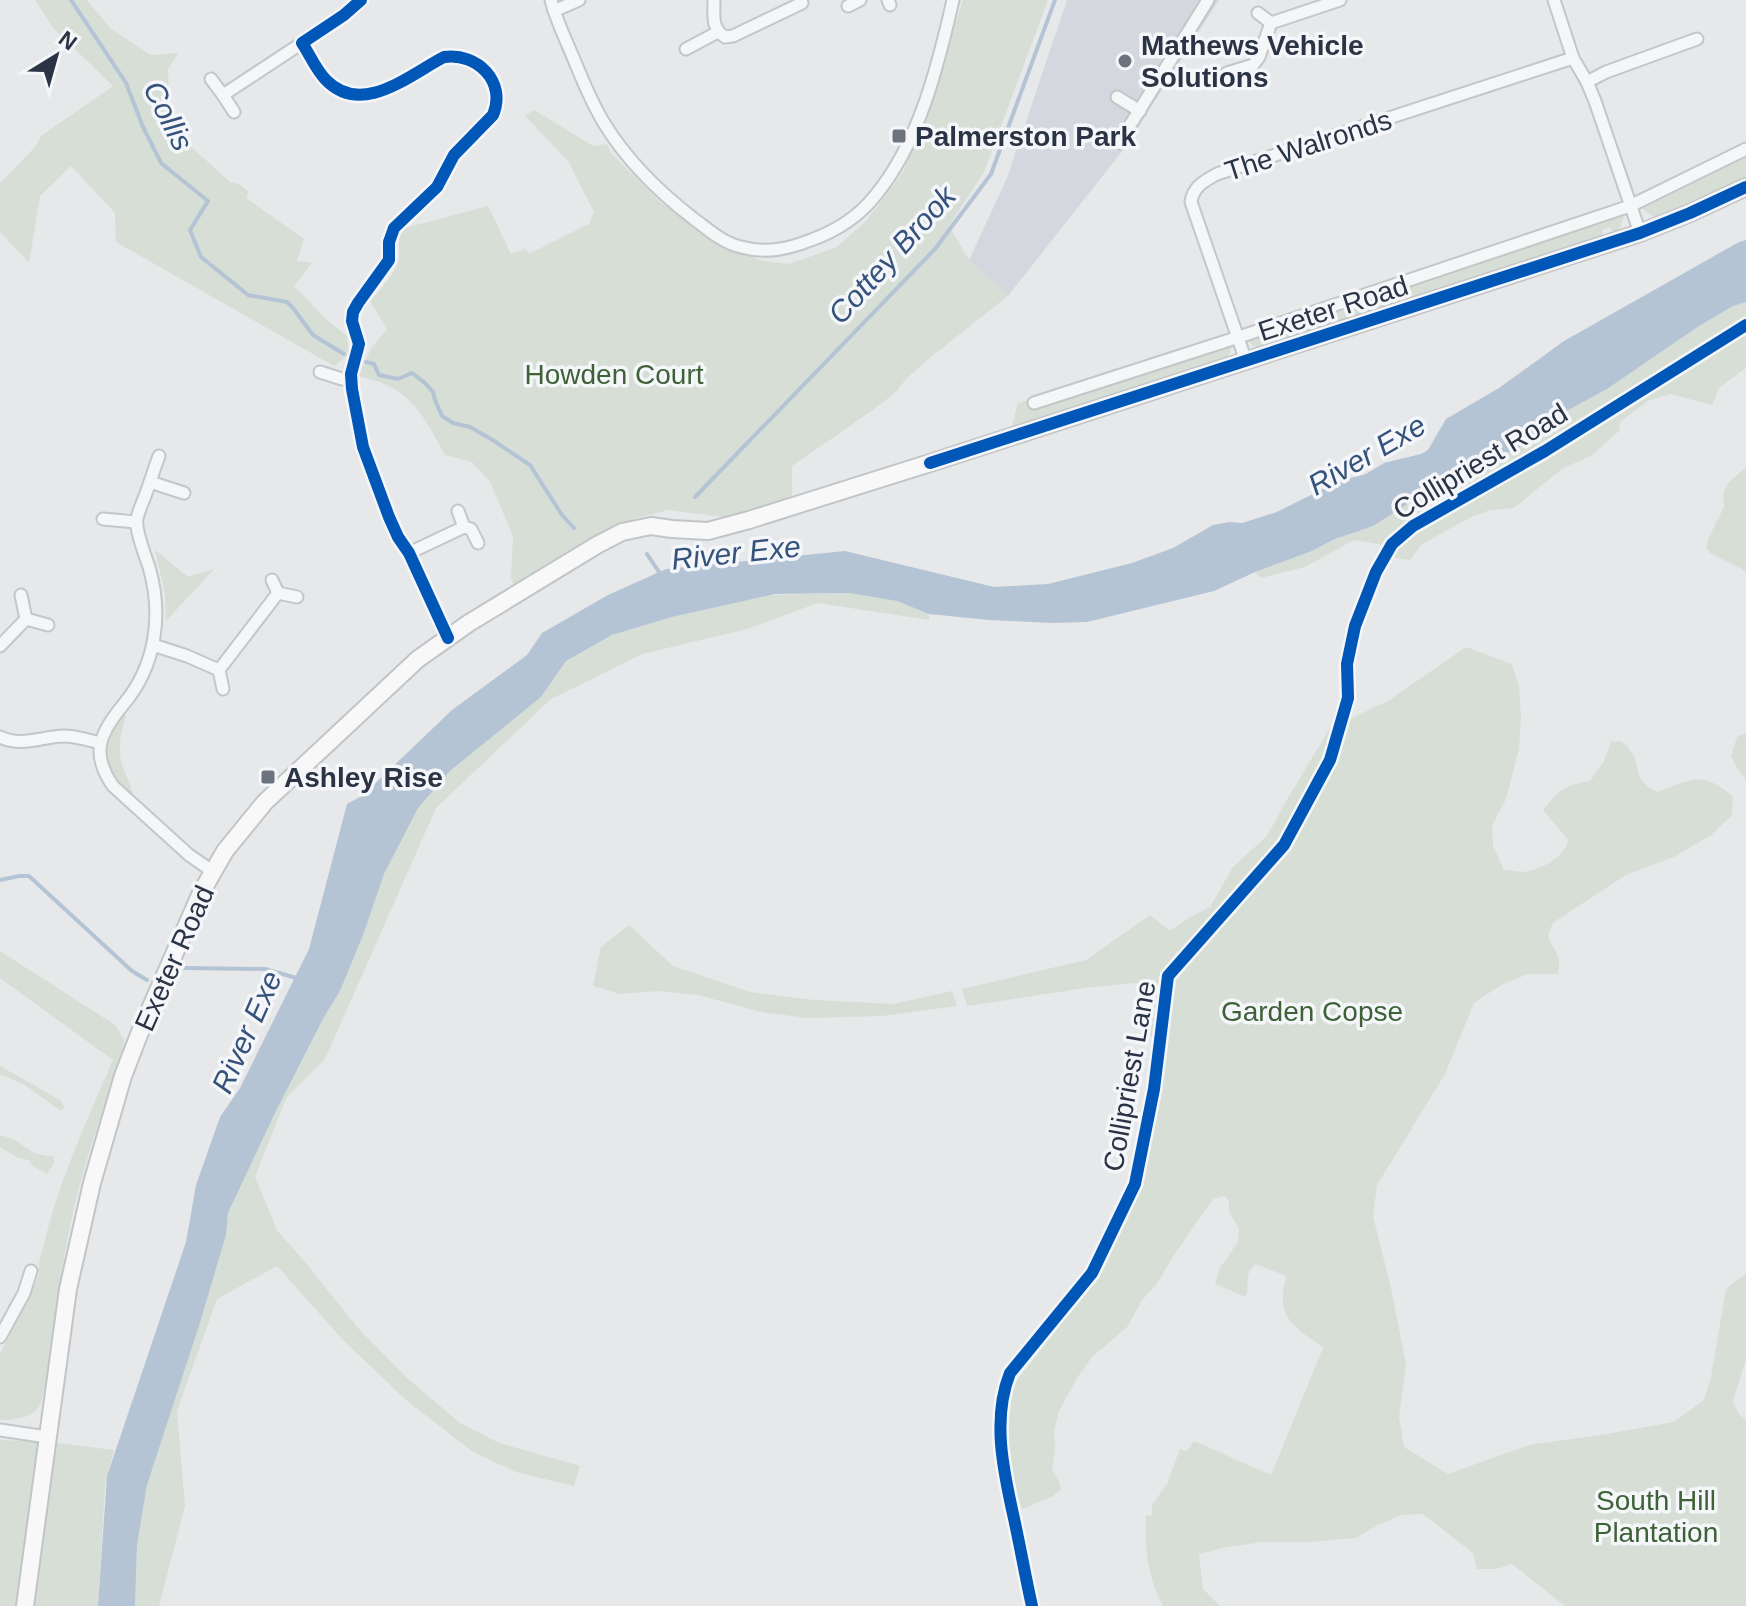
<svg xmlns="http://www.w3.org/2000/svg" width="1746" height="1606" font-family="Arial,sans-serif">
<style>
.built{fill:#d4d7dd}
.green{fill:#d6ded6}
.water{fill:#b4c4d5}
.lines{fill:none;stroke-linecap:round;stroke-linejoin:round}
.stream{stroke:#b4c4d5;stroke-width:4}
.minor-casing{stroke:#c4c6c8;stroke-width:15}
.primary-casing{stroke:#c2c5c8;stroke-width:20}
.minor{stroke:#f5f6f7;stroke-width:11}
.primary{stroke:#f8f8f8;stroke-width:16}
.cycleway-casing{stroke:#f4f6f9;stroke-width:17}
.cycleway{stroke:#0057b8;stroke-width:12}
.poi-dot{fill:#6c737f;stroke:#f4f6f9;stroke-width:3}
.labels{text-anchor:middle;stroke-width:7;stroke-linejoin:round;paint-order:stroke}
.poi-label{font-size:28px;font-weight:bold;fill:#2b3445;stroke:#f4f6f9;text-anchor:start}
.street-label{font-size:28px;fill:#2b3445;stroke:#f4f6f9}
.park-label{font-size:28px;fill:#3f6138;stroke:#f4f6f9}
.water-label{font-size:30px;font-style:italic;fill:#34527a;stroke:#f4f6f9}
</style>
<rect width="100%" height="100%" fill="#e6e8ea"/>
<polygon class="built" points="1067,0 1219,0 1127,145 1008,296 969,260 1007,178"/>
<g class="green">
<polygon points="35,0 87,0 111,29 151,55 178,53 168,69 169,97 176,133 230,182 239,184 249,192 246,198 304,239 297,261 312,263 294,286 328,321 347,336 349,354 334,366 116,242 115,213 71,166 40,196 29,263 0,232 0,183 35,147 41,136 113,86 54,29"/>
<path d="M963 0H1048L984 172 949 226 969 260 1008 296 932 356 906 379 896 392 870 412 792 466V496L731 518 668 510 626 521 583 544 514 588 511 577 513 536 490 482 472 462 445 455C421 411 410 387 358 376L372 347 387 329 370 301C380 289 395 275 399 259 401 245 395 241 405 228L488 206 511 254 525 249 529 254 589 224 594 212 568 161 525 116 534 110 593 146 607 144 611 153 660 202 718 243 763 261 789 264 837 247 867 220 903 172 928 110Z"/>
<polygon points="1746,155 1746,179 1657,219 1641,208 1644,204"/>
<polygon points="1617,214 1624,216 1620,228 1616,231 1612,231 1610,227 1602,230 1604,238 1258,349 1250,343 1251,339"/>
<polygon points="1746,302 1746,368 1719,388 1712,405 1670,394 1648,401 1620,422 1619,431 1591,456 1563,468 1514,508 1490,510 1469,518 1422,544 1410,560 1395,558 1384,545 1354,540 1305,567 1261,578 1255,572 1312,551 1431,492 1448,479 1471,468 1481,467 1507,453 1541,438 1552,419 1607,389 1699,326 1733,306"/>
<polygon points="1227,347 1231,349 1228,359 1012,429 1012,426 1018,403 1029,400 1035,409"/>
<polygon points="1746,467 1746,573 1742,569 1710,553 1706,547 1709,537 1724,507 1723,493 1729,482"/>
<polygon points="155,550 188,577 214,569 166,621 165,594"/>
<polygon points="849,593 897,601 929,614 929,620 818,603 747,629 642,654 551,699 436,808 325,1059 286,1098 255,1177 277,1230 305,1262 358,1328 405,1376 460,1423 499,1443 580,1466 574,1486 516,1472 473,1452 406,1400 343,1340 277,1266 217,1299 177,1411 185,1506 159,1606 135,1606 137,1545 147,1485 199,1326 226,1235 228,1213 275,1113 324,1017 340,991 384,874 418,808 450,771 541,697 566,661 612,635 672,617 771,595"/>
<path d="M1466 647 1512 664 1519 687 1521 718 1519 749 1506 799 1492 826 1493 846 1504 870C1510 870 1517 872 1523 872 1540 870 1565 858 1568 840L1543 810C1561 789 1563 786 1590 781L1603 763 1611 742 1621 741C1624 744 1628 746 1630 750 1643 768 1630 779 1658 792 1691 779 1704 770 1733 797L1732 815 1711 835 1674 857 1626 875 1554 922C1541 942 1555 943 1559 960 1560 963 1558 971 1558 974H1528L1501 985 1474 1003 1445 1074 1377 1185 1373 1216 1391 1288 1406 1364 1399 1417 1404 1447 1448 1474 1529 1445 1607 1434 1674 1422 1704 1400 1711 1377 1726 1289 1746 1273V1359L1733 1401 1739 1414 1746 1420V1606H1565L1512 1564 1496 1569H1477L1473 1553 1423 1514 1401 1515 1376 1526 1356 1538 1310 1542H1263L1227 1547 1199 1554 1203 1589 1220 1606H1163C1148 1579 1144 1546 1146 1515L1152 1516V1505L1167 1484 1180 1449 1187 1451 1194 1441 1271 1475 1323 1348C1308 1335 1283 1324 1283 1301 1282 1293 1285 1284 1286 1276L1256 1264C1243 1273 1250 1284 1246 1297L1215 1284 1220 1268 1238 1242 1239 1229 1229 1212V1201L1225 1196 1213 1199 1174 1255 1156 1285 1142 1300 1128 1326 1092 1357 1077 1378 1059 1411 1054 1431 1055 1450 1052 1469 1059 1481 1061 1490 1053 1496 1022 1509 1016 1489 1009 1452 1007 1413 1011 1388 1098 1276 1137 1196 1168 1041 1150 1036 1140 1012 1145 984 1131 983 1085 988 967 1006 962 989 1086 960 1150 915 1170 931 1187 919 1210 907 1233 867 1267 836 1285 803 1330 728 1388 701Z"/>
<path d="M124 714 126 716C121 731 117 749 122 764 125 776 132 785 133 797 101 768 98 748 124 714Z"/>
<polygon points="1746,733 1746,780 1738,770 1731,756 1737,737"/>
<polygon points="629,925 673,966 750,992 814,1000 893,1004 952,991 957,1006 882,1016 808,1018 761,1012 698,995 659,991 620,994 593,986 601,947"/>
<path d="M0 951 115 1025 123 1038 125 1045C112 1088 95 1130 83 1173 68 1224 61 1276 53 1329 50 1344 46 1395 39 1407 30 1419 13 1420 0 1420V1354L39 1276C37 1264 42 1252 45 1240 60 1178 88 1118 113 1060L0 978Z"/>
<polygon points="0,1066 60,1100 65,1107 61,1111 25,1085 0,1074"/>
<polygon points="0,1135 13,1139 36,1154 54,1157 54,1163 47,1174 33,1166 29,1160 18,1158 0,1147"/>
<polygon points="0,1440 49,1442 114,1450 105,1486 98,1606 0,1606"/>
</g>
<polygon class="water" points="1746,240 1746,302 1733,306 1699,326 1607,389 1552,419 1541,438 1507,453 1481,467 1471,468 1449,479 1431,492 1412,501 1373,526 1335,539 1312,551 1255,572 1214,591 1087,622 1053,623 989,620 929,614 897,601 849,593 775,594 672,617 612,635 566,661 541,697 450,771 418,808 384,874 363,935 340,991 324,1017 275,1113 228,1213 226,1235 199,1326 147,1485 137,1545 135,1606 98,1606 107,1476 186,1242 196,1185 220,1117 240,1088 309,949 347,804 362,796 452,710 527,655 542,633 608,595 666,569 845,551 994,587 1048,584 1132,563 1173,548 1213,525 1229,522 1242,523 1277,512 1339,481 1366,474 1384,463 1421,454 1428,450 1446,419 1499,388 1564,341 1739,242"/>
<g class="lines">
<g class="stream">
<polyline points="71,0 126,83 143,127 161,163 208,201 190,230 201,257 248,295 287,302 293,308 313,335 344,354"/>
<polyline points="366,362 374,364 379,375 398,379 412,373 425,383 433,392 435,400 442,416 453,423 470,427 491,439 530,465 562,515 574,528"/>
<polyline points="695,497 935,249 991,174 1055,0"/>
<polyline points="647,554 661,575"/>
<polyline points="0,880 19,876 29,876 132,971 147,980"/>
<polyline points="184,968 265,969 300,979"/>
</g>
<g class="minor-casing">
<g id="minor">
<path d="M361 0 344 15 302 43C310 55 316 70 326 80 362 117 409 75 444 57 477 52 507 82 493 115L454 155 437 187 394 228 389 242V260L358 303 353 312 352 321 359 344 351 374 352 389 363 447 389 517 398 537 409 553 448 638"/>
<path d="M551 0C556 20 565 38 573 57 582 79 591 102 604 123 627 161 659 192 694 219 709 230 723 243 741 247 766 254 788 249 811 240 836 231 859 216 875 196 919 143 938 66 953 0"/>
<path d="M714 0C714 15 711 28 725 37L733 36 802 3"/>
<polyline points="888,0 890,5"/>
<polyline points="1554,0 1573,58 1587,82 1595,101 1640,233"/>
<polyline points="848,6 860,0"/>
<polyline points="554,11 579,0"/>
<polyline points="1258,13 1271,23"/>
<polyline points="686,49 718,32"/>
<polyline points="1227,73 1253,65 1259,57 1271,23 1340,0"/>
<polyline points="211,79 223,95"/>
<polyline points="1587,82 1606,72 1697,39"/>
<polyline points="1117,97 1140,111"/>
<polyline points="234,112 223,95 302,43"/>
<polyline points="1119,143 1208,0"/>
<path d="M1246 361 1191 202C1193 187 1204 181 1217 174L1573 58"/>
<polyline points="320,372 342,379 352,379"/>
<polyline points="1034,403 1245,335 1630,206 1746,149"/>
<path d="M159 456C154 469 150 483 145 496 142 504 138 512 137 519 135 530 145 555 149 567 163 615 156 666 123 705 100 733 90 753 113 786L189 855 212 871"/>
<polyline points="150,482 184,493"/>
<polyline points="458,511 464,527 471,529 478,543"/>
<polyline points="103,519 136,522"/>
<polyline points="409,553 464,527"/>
<polyline points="272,580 278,593 297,597"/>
<polyline points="26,619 48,625"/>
<polyline points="153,645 187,656 219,670 278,593"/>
<polyline points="0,646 26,619 21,595"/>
<polyline points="219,670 223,689"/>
<path d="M0 737C22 747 40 737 63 736 76 736 88 740 100 743"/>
<polyline points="0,1337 24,1293 31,1271"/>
<polyline points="0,1430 47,1437"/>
<path d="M1032 1606C1025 1575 1020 1545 1013 1514 1003 1469 992 1418 1010 1373L1092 1273 1135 1184 1154 1089 1168 976 1284 845 1330 760 1348 698 1347 664 1355 626 1376 572 1392 544 1413 526 1545 451 1746 325"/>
</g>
</g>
<g class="primary-casing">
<polyline id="primary" points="25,1606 68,1289 92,1183 123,1076 140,1032 201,893 225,851 265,802 418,659 469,623 597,545 622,532 651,526 672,529 708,531 749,520 930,463 1640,233 1690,213 1746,187"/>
</g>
<use href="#minor" class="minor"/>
<use href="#primary" class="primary"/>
<g class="cycleway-casing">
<g id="cycleway">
<path d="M361 0 344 15 302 43C310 55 316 70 326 80 362 117 409 75 444 57 477 52 507 82 493 115L454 155 437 187 394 228 389 242V260L358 303 353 312 352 321 359 344 351 374 352 389 363 447 389 517 398 537 409 553 448 638"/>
<polyline points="930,463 1640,233 1690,213 1746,187"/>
<path d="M1032 1606C1025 1575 1020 1545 1013 1514 1003 1469 992 1418 1010 1373L1092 1273 1135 1184 1154 1089 1168 976 1284 845 1330 760 1348 698 1347 664 1355 626 1376 572 1392 544 1413 526 1545 451 1746 325"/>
</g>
</g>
<use href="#cycleway" class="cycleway"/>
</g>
<g class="poi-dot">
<circle cx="1125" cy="61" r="8"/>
<rect x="891" y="128" width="16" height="16" rx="4"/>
<rect x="260" y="769" width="16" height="16" rx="4"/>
</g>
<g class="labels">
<g class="poi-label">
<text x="1141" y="55">Mathews Vehicle<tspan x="1141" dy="32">Solutions</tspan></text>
<text x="915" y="146">Palmerston Park</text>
<text x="284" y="787">Ashley Rise</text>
</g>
<g class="street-label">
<text transform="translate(1308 145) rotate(-18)" y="10">The Walronds</text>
<text transform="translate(1333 308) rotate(-18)" y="10">Exeter Road</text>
<text transform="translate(1480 461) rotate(-31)" y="10">Collipriest Road</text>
<text transform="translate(174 958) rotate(-66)" y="10">Exeter Road</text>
<text transform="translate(1129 1076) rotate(-80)" y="10">Collipriest Lane</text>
</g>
<g class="park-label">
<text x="614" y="384">Howden Court</text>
<text x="1312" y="1021">Garden Copse</text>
<text x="1656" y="1510">South Hill<tspan x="1656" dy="32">Plantation</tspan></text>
</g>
<g class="water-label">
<text transform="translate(168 116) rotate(63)" y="10">Collis</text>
<text transform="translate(892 255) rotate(-48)" y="10">Cottey Brook</text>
<text transform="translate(1367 455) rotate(-30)" y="10">River Exe</text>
<text transform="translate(736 553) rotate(-6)" y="10">River Exe</text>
<text transform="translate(247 1032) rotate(-66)" y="10">River Exe</text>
</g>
</g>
<g transform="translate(56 56) rotate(37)" stroke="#f4f6f9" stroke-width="6" paint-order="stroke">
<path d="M0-6L14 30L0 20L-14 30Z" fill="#2b3445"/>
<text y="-12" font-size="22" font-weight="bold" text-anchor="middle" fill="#2b3445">N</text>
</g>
</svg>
